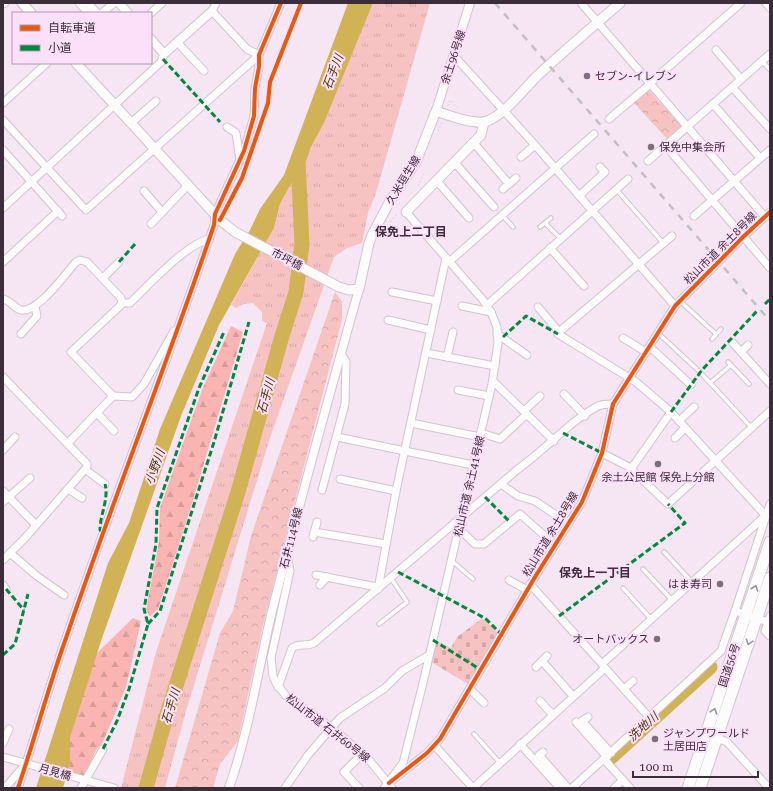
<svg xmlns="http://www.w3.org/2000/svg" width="773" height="791" font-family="'Roboto Serif','Noto Sans JP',serif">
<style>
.grass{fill:url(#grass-tufts)}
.forest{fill:url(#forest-firs)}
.cemetery{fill:url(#cemetery-stones)}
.park{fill:url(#park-crowns)}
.water{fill:#d2b256}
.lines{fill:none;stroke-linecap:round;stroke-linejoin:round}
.river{stroke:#d2b256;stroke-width:15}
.service-casing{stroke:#d1c3cf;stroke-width:5.5}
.minor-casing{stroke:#d1c3cf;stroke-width:9}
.tertiary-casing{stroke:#d1c3cf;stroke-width:10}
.secondary-casing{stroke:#d1c3cf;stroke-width:11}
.trunk-casing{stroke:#d1c3cf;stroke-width:13}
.path{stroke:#e0dbe0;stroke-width:1.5;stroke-dasharray:2 2;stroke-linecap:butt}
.service{stroke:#fefbfd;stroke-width:3.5}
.minor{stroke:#fefbfd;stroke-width:7}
.tertiary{stroke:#fefbfd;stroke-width:8}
.secondary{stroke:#fefbfd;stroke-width:9}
.trunk{stroke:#fefbfd;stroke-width:11}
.rail{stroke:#c3bec2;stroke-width:2.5;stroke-dasharray:7 7;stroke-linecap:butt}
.quiet{stroke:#00873e;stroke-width:3;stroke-dasharray:6 3;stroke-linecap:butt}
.cycleway-casing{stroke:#fce0f9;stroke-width:6}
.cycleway{stroke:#e8590c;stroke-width:4}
.oneway{stroke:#9c949b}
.poi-dot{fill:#7c6e7a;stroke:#fce0f9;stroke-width:1.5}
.labels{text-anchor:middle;stroke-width:4;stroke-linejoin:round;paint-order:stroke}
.street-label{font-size:11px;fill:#3b2d39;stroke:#fce0f9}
.poi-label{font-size:11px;fill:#3b2d39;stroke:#fce0f9;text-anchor:start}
.water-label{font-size:12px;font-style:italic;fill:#473703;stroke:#fce0f9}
.neighbourhood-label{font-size:12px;font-weight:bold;fill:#3b2d39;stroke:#fce0f9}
</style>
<defs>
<pattern id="grass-tufts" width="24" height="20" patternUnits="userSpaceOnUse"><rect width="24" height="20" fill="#f7c3c2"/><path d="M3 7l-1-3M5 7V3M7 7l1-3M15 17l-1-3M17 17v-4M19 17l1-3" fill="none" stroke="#d5a8a7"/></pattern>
<pattern id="forest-firs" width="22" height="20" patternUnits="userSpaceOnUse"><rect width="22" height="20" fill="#fab4b1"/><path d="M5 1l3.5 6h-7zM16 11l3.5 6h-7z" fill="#d79b99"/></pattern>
<pattern id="cemetery-stones" width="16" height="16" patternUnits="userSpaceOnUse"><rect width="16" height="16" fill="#f7c3c2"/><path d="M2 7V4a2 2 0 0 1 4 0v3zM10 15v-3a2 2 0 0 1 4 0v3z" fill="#d5a8a7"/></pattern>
<pattern id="park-crowns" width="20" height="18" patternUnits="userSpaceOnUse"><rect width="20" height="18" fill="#f7c3c2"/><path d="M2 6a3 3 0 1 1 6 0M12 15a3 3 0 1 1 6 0" fill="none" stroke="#d5a8a7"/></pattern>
</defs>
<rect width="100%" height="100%" fill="#f6e6f4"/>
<polygon class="grass" points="373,3 430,3 376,193 368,213 362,243 347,248 334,257 270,438 186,711 165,788 121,788 156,652 267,323 262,321 262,312 253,303 244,304 236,308 231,305 274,228 280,204 324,123"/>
<g class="forest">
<polygon points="231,326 243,332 190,510 158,609 150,616 146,610 159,542 160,508 202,390"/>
<polygon points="133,618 141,621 126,687 102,744 97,748 84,776 68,771 70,764 70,738 96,654"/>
</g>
<polygon class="cemetery" points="481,619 485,620 498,633 468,684 431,662 436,641 451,648 457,637"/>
<g class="park">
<polygon points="649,90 682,127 668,140 634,103"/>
<polygon points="335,292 342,302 342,319 263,625 238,741 220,764 213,788 175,788 220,633 233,611 251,536"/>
</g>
<polygon class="water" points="348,3 373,3 324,123 280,204 274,228 219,325 181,416 102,638 70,738 70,764 63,788 36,788 108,563 129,523 160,429 235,254 250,230 260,209 284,175"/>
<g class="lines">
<g class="river">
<polyline points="610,758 710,667"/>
<polyline points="146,788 166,717 238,492 282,336 296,292 302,244 298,161 302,150"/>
</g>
<g class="service-casing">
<g id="service">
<polyline points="762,61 770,70"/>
<polyline points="616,189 664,244"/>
<polyline points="502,215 513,227"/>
<polyline points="545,223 561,239"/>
<polyline points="540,227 551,218"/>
<polyline points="680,301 716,334"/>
<polyline points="658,333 700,372 751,427"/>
<polyline points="712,339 721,329"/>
<polyline points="728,362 749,384"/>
<polyline points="710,383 731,365"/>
<polyline points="664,552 692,582"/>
<polyline points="452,561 473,579"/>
<polyline points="643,569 672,600"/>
<polyline points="623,588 651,619"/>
<polyline points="379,624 407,602 391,578"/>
<polyline points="474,734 500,763"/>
</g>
</g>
<g class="minor-casing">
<g id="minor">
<polyline points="79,3 88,13"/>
<polyline points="88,3 97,13"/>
<polyline points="581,3 765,217"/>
<polyline points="766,3 770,8"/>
<polyline points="3,4 5,3"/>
<polyline points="102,13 114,3"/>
<polyline points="151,13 162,3"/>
<polyline points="177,42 204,71"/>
<polyline points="716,50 741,79"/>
<polyline points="455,52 456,58 535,145 675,306"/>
<polyline points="649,84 741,3"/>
<polyline points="732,87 770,129"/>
<polyline points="3,103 47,63"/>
<polyline points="713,104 760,158"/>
<polyline points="609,119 649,85"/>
<polyline points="3,120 86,210 259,55 247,49 212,11 216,3"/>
<polyline points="131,123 156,101"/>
<polyline points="227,127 236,133 240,160"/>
<polyline points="473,142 509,184"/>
<polyline points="665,145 770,268"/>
<polyline points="3,150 62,216"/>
<polyline points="521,157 535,145"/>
<polyline points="648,161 770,54"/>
<polyline points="454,162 494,207"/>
<polyline points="436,180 469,218"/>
<polyline points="503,189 516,178"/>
<polyline points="144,191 162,212"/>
<polyline points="579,196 605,172 600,167"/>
<polyline points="3,208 161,62 164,54"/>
<polyline points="694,216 770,150"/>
<polyline points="151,224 188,185"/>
<polyline points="550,248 584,286"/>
<polyline points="3,262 58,211"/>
<polyline points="449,262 594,134"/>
<polyline points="103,278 119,262"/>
<polyline points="392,292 437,301"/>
<path d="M3 299C10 300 14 308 21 310 38 313 65 274 76 262L80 260 87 262 121 298 122 303 120 306 71 352 113 396 68 443"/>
<path d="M122 303H130C149 285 185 245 209 239"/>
<polyline points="487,305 628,179"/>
<polyline points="462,306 491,312"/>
<polyline points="538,307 559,332 672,236"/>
<polyline points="388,320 431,330"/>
<polyline points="559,332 558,334 636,382 671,412 766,516"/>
<polyline points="21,334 37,316 35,307"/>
<polyline points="497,334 527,355"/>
<polyline points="623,338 646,352"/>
<polyline points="733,343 770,384"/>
<polyline points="650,347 691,385"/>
<polyline points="741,352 748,345"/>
<polyline points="426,353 495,366"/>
<polyline points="447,357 453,332"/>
<polyline points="3,377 87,464 87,467 25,538 3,560"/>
<polyline points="493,381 554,441"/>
<polyline points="458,390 489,396"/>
<polyline points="564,394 585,416"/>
<polyline points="113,396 132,397 144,384 174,331"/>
<polyline points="524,411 540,396"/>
<polyline points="97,413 114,431"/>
<polyline points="679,421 694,407"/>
<polyline points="411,423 480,437"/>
<polyline points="481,433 500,439 527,414"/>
<polyline points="337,437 473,465"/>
<polyline points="675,438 685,428"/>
<polyline points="3,450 15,437"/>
<polyline points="602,453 629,467 668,504 770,411"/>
<polyline points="631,469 671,412"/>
<polyline points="86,470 105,484"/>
<polyline points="340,479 396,491"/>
<polyline points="501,484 518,496 535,501 569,524"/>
<polyline points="68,489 82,498"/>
<polyline points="322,490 345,404 346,361 341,354"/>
<polyline points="3,491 36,525"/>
<polyline points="3,502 30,478"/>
<polyline points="459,529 475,544 484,544 520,514 555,545"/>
<polyline points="314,532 386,544"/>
<polyline points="313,537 317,522"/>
<polyline points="10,553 37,576 64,595"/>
<polyline points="287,554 290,571 271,658 273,676 276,683 286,696 331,727 370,761 392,788"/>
<polyline points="316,575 377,587"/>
<polyline points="509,580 527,590"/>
<polyline points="530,584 602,664"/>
<polyline points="3,585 6,589"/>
<polyline points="320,585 327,577"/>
<polyline points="378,589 396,491 446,258"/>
<polyline points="770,616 765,631 770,636"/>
<polyline points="768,622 735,611 770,504"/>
<polyline points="542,661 573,696"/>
<polyline points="536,667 547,656"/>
<polyline points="605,668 649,717"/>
<path d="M278 687 292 648C299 643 306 647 314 643L518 469C544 451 570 421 598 406 603 404 608 404 613 404"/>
<polyline points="470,689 484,703"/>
<polyline points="624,689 633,681"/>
<polyline points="540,701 553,715"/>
<polyline points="588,717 582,721 611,753"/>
<polyline points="576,722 607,757"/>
<polyline points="717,738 727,742 769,788"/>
<polyline points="3,743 9,729"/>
<polyline points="520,744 560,788"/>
<polyline points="435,746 473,788"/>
<polyline points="543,752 539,755 568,788"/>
<polyline points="3,757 114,788"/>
<polyline points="604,759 630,788"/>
<polyline points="389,783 427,753 440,739 535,577 582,502 602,453 613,404 675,306 743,237 770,212"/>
<polyline points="5,788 23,767"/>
<path d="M18 788C35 738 48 688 66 638 113 500 167 364 214 225L215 214 244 151 254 116 255 88 259 67V55L281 3"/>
<polyline points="81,788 103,749"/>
<polyline points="285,788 308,755 340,718 385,688 402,671 429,655"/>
<polyline points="359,788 344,772 362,754"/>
<polyline points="384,788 403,763 423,683 492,384 498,343 497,327 491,312 483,300 406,212"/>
<polyline points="473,788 605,668 602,664 765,516"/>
<polyline points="572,788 721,651 735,611"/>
<polyline points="614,788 623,780"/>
</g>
</g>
<g class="tertiary-casing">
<g id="tertiary">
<polyline points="119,3 128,13"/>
<polyline points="151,39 164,54 212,11"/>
<polyline points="436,111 470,3"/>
<path d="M229 788C249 731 258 670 272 611 299 504 329 396 359 289"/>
</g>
</g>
<g class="secondary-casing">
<g id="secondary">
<polyline points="22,3 31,13"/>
<path d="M76 63 220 220 235 232 339 287 349 290 359 289 369 243 373 233 390 201 416 162 436 111C447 115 472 124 484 122 503 117 523 90 537 76 564 51 592 27 620 3"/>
<polyline points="406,212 481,135 484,122"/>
</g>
</g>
<g class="trunk-casing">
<g id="trunk">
<polyline points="688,788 770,542"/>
<polyline points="700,788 770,578"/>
</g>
</g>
<g class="path">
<polyline points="448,106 450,100 459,109"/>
<polyline points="438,131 442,122"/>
<polyline points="418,186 423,175 422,170"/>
<polyline points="390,222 398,213"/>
</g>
<use href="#service" class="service"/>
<use href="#minor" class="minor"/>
<use href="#tertiary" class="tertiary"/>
<use href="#secondary" class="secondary"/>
<use href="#trunk" class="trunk"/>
<polyline class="rail" points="495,3 770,321"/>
<g class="quiet">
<polyline points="163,59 220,122"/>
<polyline points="119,262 136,243"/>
<polyline points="765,304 770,299"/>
<polyline points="503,337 526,316 558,334"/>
<polyline points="671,412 702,370 757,311"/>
<polyline points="563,433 602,453"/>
<polyline points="485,497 510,522"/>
<path d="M102 532 100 530C100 514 109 500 105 484"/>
<polyline points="398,572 479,615 486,619 502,635"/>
<polyline points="6,589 24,610"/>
<polyline points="559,616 685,523 668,504"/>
<polyline points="148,624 160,611 214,442 249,322"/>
<polyline points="433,640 481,670"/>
<polyline points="3,655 15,644 28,594"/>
<polyline points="103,749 117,721 129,689 148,624 144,609 156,544 157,508 199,388 224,332"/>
</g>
<g class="cycleway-casing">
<g id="cycleway">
<polyline points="220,220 242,178 268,103 270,82 301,3"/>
<polyline points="389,783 427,753 440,739 535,577 582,502 602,453 613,404 675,306 743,237 770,212"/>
<path d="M18 788C35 738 48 688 66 638 113 500 167 364 214 225L215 214 244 151 254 116 255 88 259 67V55L281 3"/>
</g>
</g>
<use href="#cycleway" class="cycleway"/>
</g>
<defs><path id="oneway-chevron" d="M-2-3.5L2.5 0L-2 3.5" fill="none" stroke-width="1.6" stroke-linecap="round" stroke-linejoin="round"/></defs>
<g class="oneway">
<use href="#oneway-chevron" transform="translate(755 588) rotate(-71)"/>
<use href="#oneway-chevron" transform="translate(749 642) rotate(108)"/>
<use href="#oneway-chevron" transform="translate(714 711) rotate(-72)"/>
</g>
<g class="poi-dot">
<circle cx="587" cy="76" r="4"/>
<circle cx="651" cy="147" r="4"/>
<circle cx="658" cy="464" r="4"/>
<circle cx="720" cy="584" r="4"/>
<circle cx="657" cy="639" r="4"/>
<circle cx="655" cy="739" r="4"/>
</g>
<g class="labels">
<g class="street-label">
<text transform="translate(453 57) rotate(-72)" y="4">余土96号線</text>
<text transform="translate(403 180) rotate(-59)" y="4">久米垣生線</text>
<text transform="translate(720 248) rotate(-45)" y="4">松山市道 余土8号線</text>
<text transform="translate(287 259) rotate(28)" y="4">市坪橋</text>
<text transform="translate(469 486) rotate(-77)" y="4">松山市道 余土41号線</text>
<text transform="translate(550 534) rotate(-59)" y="4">松山市道 余土8号線</text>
<text transform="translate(291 538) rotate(-76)" y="4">石井114号線</text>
<text transform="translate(729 665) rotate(-72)" y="4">国道56号</text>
<text transform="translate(328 728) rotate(38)" y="4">松山市道 石井60号線</text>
<text transform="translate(55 772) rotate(16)" y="4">月見橋</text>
</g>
<g class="poi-label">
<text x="595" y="80">セブン-イレブン</text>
<text x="659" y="151">保免中集会所</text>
<text x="658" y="481" text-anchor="middle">余土公民館 保免上分館</text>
<text x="712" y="588" text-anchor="end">はま寿司</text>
<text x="649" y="643" text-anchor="end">オートバックス</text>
<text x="663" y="737">ジャンプワールド<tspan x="663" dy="13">土居田店</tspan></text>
</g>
<g class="water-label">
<text transform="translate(333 72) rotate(-69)" y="4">石手川</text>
<text transform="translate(266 396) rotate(-74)" y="4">石手川</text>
<text transform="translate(155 467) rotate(-70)" y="4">小野川</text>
<text transform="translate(171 706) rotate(-73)" y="4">石手川</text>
<text transform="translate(643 727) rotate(-42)" y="4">洗地川</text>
</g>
<g class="neighbourhood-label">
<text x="411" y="236">保免上二丁目</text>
<text x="595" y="577">保免上一丁目</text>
</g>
</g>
<rect width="773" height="791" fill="none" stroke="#3b2d39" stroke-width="8"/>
<rect x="12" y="12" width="140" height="52" fill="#fce0f9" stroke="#af98ac"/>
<rect x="20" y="25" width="20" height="6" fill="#e8590c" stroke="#af98ac"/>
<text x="48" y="32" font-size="12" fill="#3b2d39">自転車道</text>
<rect x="20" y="45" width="20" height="6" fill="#00873e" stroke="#af98ac"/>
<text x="48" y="52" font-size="12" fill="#3b2d39">小道</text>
<path d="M633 771v6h125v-6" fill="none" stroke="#3b2d39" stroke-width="2"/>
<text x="639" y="771" font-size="12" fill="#3b2d39" stroke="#fce0f9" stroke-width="3" paint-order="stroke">100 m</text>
</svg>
